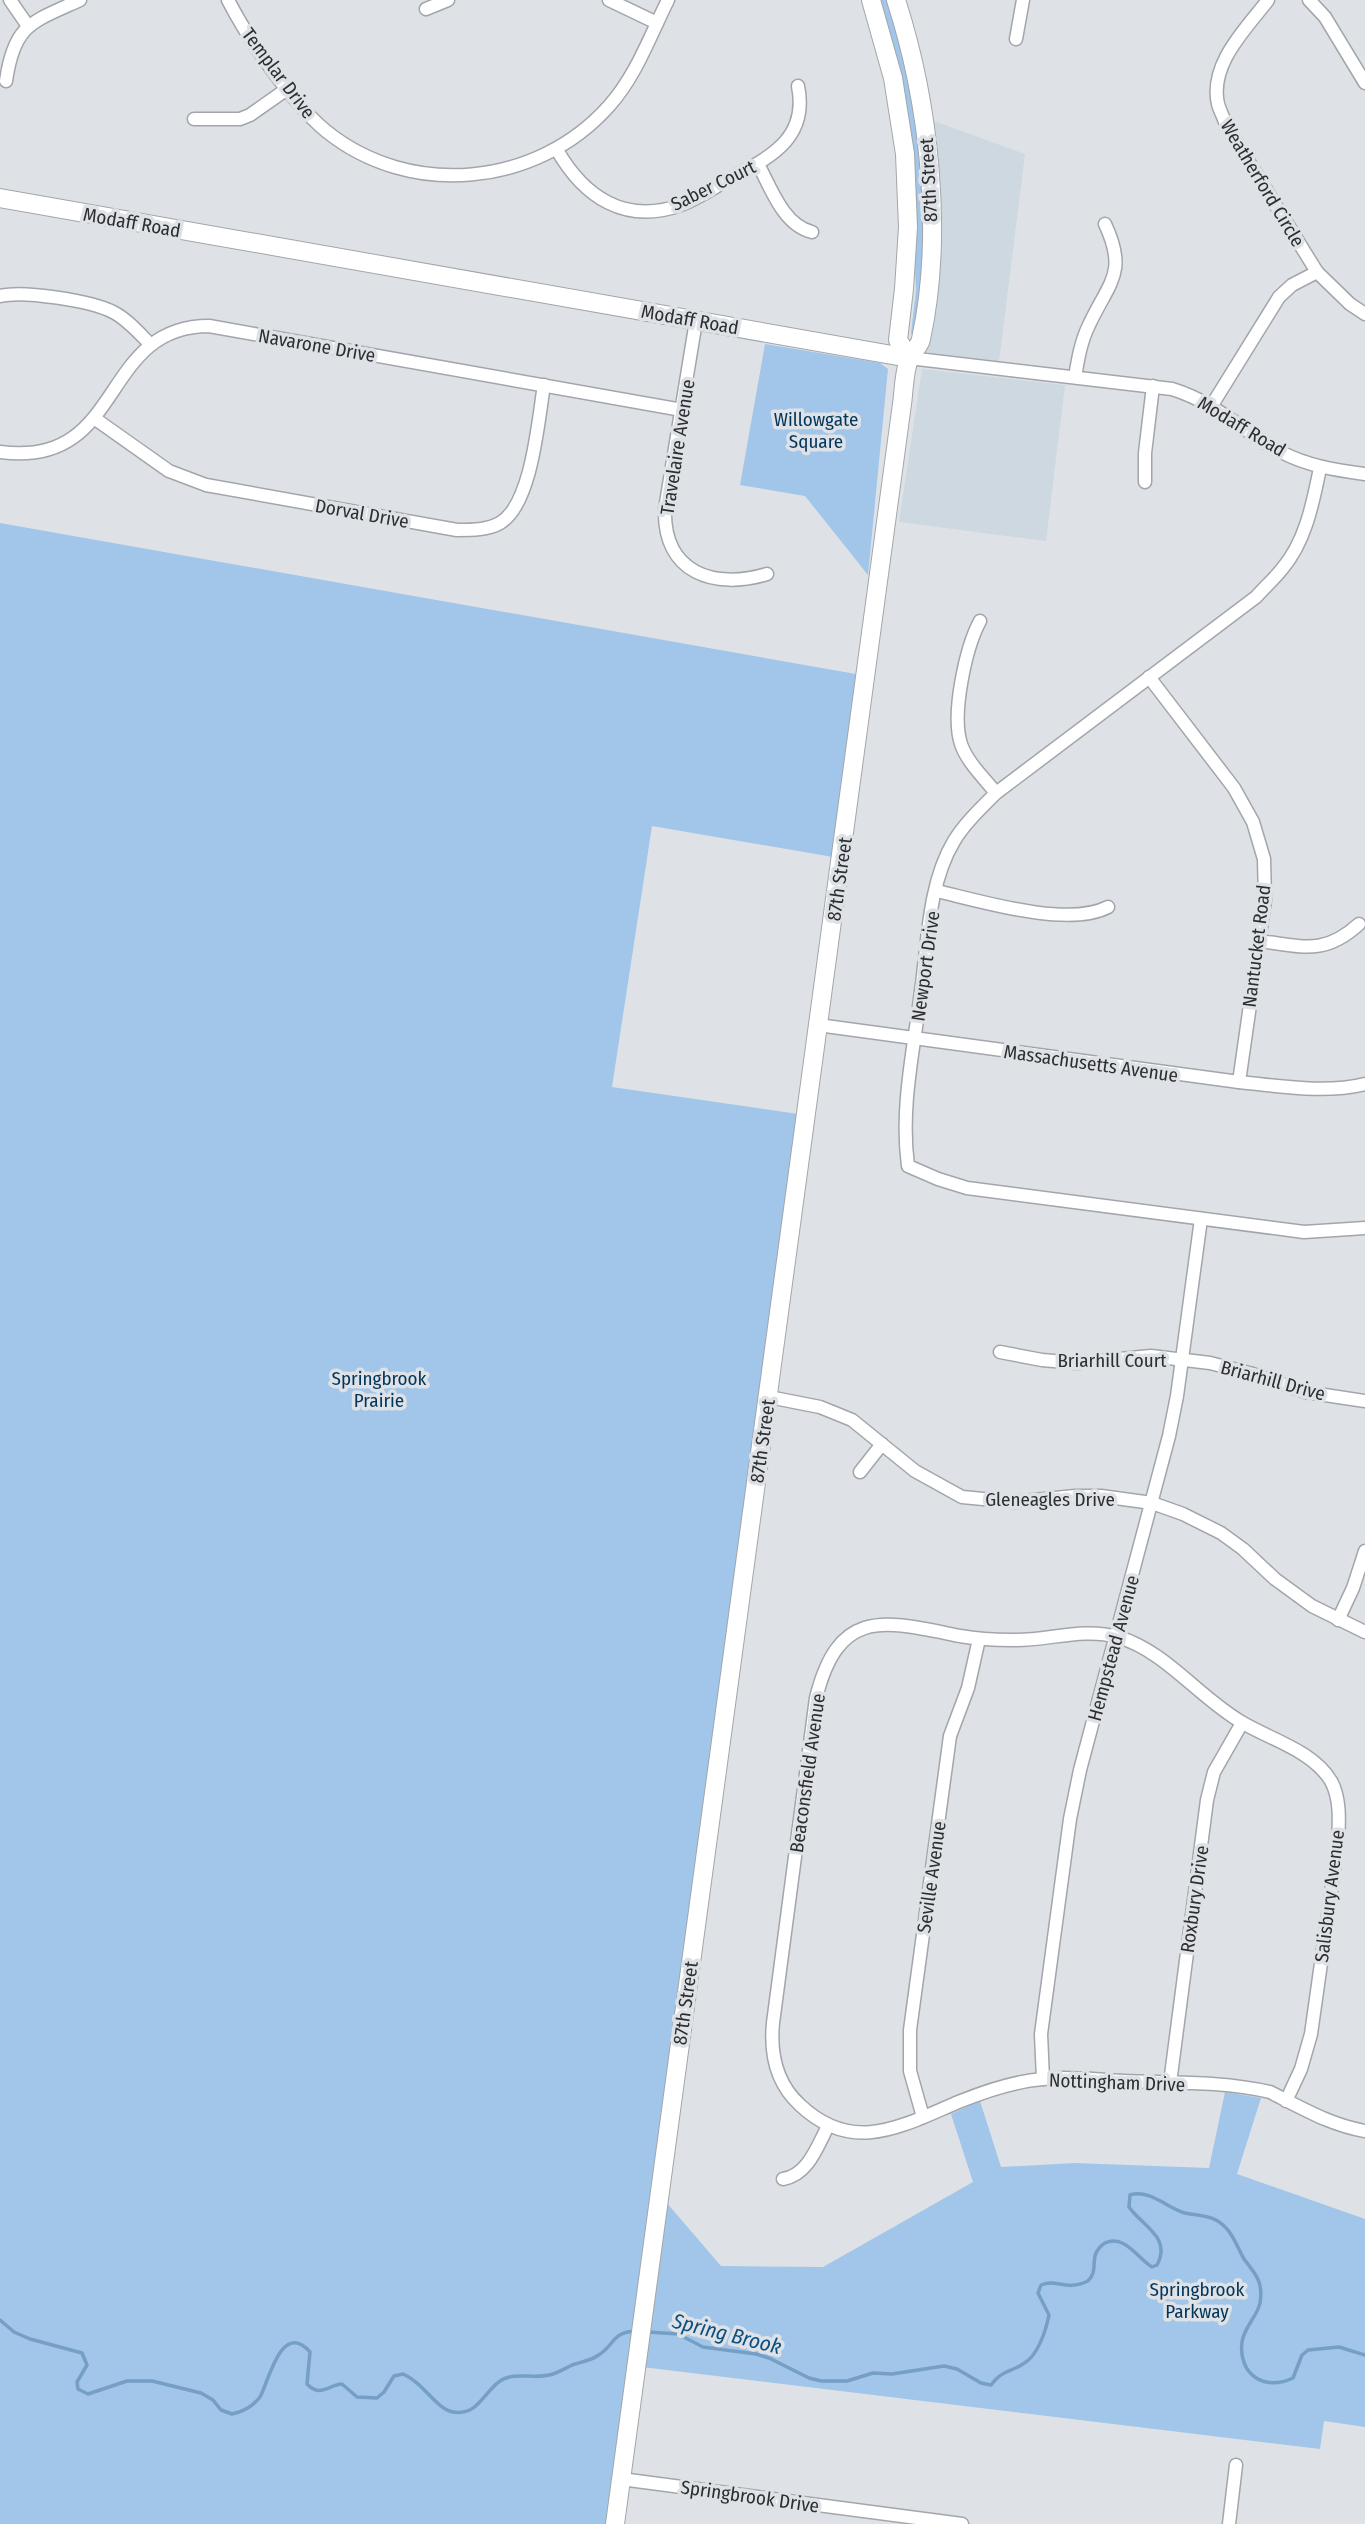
<svg xmlns="http://www.w3.org/2000/svg" width="1365" height="2524" font-family="'Fira Sans Condensed',sans-serif">
<style>
.built{fill:#ced8e1}
.green{fill:#a1c6e9}
.lines{fill:none;stroke-linecap:round;stroke-linejoin:round}
.stream{stroke:#759fc5;stroke-width:3.5}
.street-casing{stroke:#a2a6aa;stroke-width:15}
.secondary-casing{stroke:#a2a6aa;stroke-width:20}
.street{stroke:#fff;stroke-width:12}
.secondary{stroke:#fff;stroke-width:18}
.labels{text-anchor:middle;stroke-width:7;stroke-linejoin:round;paint-order:stroke}
.street-label{font-size:19px;fill:#2d2e30;stroke:#dee2e6}
.park-label{font-size:19px;fill:#01355a;stroke:#dee2e6}
.water-label{font-size:21px;font-style:italic;fill:#0a4f81;stroke:#dee2e6}
</style>
<rect width="100%" height="100%" fill="#dee2e6"/>
<g class="built">
<polygon points="931,120 1025,154 999,361 926,352 933,300"/>
<polygon points="922,369 1065,385 1046,541 899,522"/>
</g>
<g class="green">
<path d="M878 0H888C897 32 909 65 914 98 927 177 927 258 914 337L911 333 916 290 914 248Z"/>
<polygon points="765,344 880,363 888,369 868,575 805,496 740,485"/>
<polygon points="0,523 856,674 833,857 652,826 612,1087 798,1114 607,2524 0,2524"/>
<polygon points="1225,2092 1261,2098 1237,2174 1365,2219 1365,2427 1324,2421 1320,2449 642,2367 666,2202 721,2266 823,2267 973,2182 951,2114 980,2101 1001,2167 1075,2163 1209,2168"/>
</g>
<g class="lines">
<g class="stream">
<path d="M0 2320 14 2332 30 2339 82 2353 87 2365 77 2382 78 2389 88 2394 127 2381H152L201 2393 213 2400 221 2410 232 2414C242 2412 253 2406 260 2397 268 2384 281 2319 310 2352L307 2384C320 2398 328 2385 342 2384L357 2397 377 2398 384 2392 394 2376 403 2374C423 2382 436 2409 453 2412 478 2416 483 2393 500 2381 514 2371 536 2380 553 2374 559 2372 566 2368 572 2365 580 2362 590 2361 597 2356 615 2346 611 2332 636 2331"/>
<path d="M648 2332 678 2334 703 2347 756 2354 769 2358 809 2378 821 2381H847L873 2373 892 2374 944 2366 957 2369 981 2383 991 2385C1002 2370 1009 2373 1023 2364 1038 2356 1046 2330 1049 2315L1038 2293 1041 2285C1057 2278 1065 2292 1088 2281 1096 2273 1093 2266 1095 2256 1096 2251 1101 2245 1105 2243 1125 2234 1138 2259 1152 2267L1157 2265C1172 2237 1142 2226 1129 2207L1130 2195C1150 2189 1167 2208 1185 2213 1195 2215 1207 2215 1216 2220 1232 2229 1236 2245 1244 2259 1249 2266 1256 2273 1259 2282 1261 2288 1261 2297 1260 2303 1257 2317 1244 2327 1242 2342 1238 2374 1264 2392 1293 2378L1302 2355 1308 2350 1339 2347 1365 2355"/>
</g>
<g class="street-casing">
<g id="street">
<polyline points="10,0 28,26"/>
<path d="M228 0C248 39 292 103 326 131 410 199 537 187 609 106 636 76 650 36 668 0"/>
<polyline points="609,0 657,23"/>
<path d="M1268 0C1246 29 1209 64 1218 104 1220 111 1224 118 1226 125L1317 272 1350 304 1365 314"/>
<polyline points="1309,0 1325,17 1365,83"/>
<polyline points="426,9 448,0"/>
<polyline points="1016,39 1023,0"/>
<path d="M6 81C14 24 32 22 80 0"/>
<polyline points="194,119 240,119 250,115 287,89"/>
<path d="M557 150C584 197 625 225 681 205 697 199 713 188 728 180 767 158 809 141 798 86"/>
<path d="M758 164C771 188 783 225 812 232"/>
<path d="M0 296C23 290 92 301 113 312 127 319 139 333 150 344"/>
<path d="M696 321 665 509C663 573 714 590 767 574"/>
<path d="M909 358 1172 389C1217 403 1242 431 1281 452 1308 466 1335 470 1365 474"/>
<path d="M1075 377C1078 359 1081 341 1089 325 1109 282 1128 273 1105 224"/>
<polyline points="1212,405 1279,297 1292,285 1317,272"/>
<path d="M94 418 169 471 206 485 457 530C472 530 488 530 500 523 532 504 538 421 544 385"/>
<path d="M0 452C126 469 98 326 209 326L682 410"/>
<path d="M1320 468C1313 502 1306 541 1282 569 1274 579 1265 587 1256 597L996 793C981 808 965 823 954 841 928 884 928 943 921 991 914 1049 900 1107 908 1166L938 1179 967 1188 1304 1232 1365 1228"/>
<polyline points="1145,482 1145,453 1153,386"/>
<path d="M980 621C966 647 951 714 961 744 967 762 984 778 996 793"/>
<polyline points="1149,677 1234,788 1253,822 1264,859 1265,900 1239,1082"/>
<path d="M937 891C980 901 1068 928 1108 907"/>
<path d="M1259 941C1302 946 1324 956 1359 924"/>
<path d="M818 1025 1239 1082C1280 1086 1325 1094 1365 1084"/>
<polyline points="1000,1352 1042,1360 1077,1363 1151,1356 1210,1363 1253,1374 1305,1392 1365,1401"/>
<polyline points="769,1397 820,1407 852,1420 915,1471 962,1497 1015,1502 1075,1496 1101,1496 1152,1503 1183,1514 1221,1533 1243,1549 1275,1579 1312,1606 1365,1632"/>
<polyline points="860,1472 882,1444"/>
<polyline points="1338,1620 1353,1588 1365,1551"/>
<polyline points="1043,2079 1041,2034 1070,1819 1080,1770 1169,1436 1177,1396 1201,1219"/>
<polyline points="1170,2083 1207,1800 1214,1772 1242,1723"/>
<path d="M1286 2101 1301 2069 1311 2034 1338 1843C1339 1823 1341 1799 1331 1781 1313 1751 1272 1740 1243 1723 1199 1698 1166 1651 1118 1637 1082 1627 1048 1641 1012 1640 995 1640 977 1639 960 1636 885 1621 839 1606 816 1698L773 2023C770 2054 776 2083 800 2105 854 2156 903 2125 961 2101 986 2091 1016 2081 1043 2079 1069 2076 1097 2080 1123 2081 1172 2083 1222 2081 1270 2092 1302 2108 1330 2125 1365 2131"/>
<polyline points="923,2117 910,2071 910,2030 950,1736 968,1688 979,1639"/>
<path d="M783 2179C808 2175 817 2147 828 2126"/>
<polyline points="621,2479 962,2524"/>
<polyline points="1229,2524 1236,2465"/>
</g>
</g>
<g class="secondary-casing">
<g id="secondary">
<polyline points="871,0 893,78 905,154 908,227 904,289 898,340 909,358"/>
<polyline points="0,198 909,358"/>
<path d="M615 2524 902 404C904 390 904 369 910 357 913 350 920 346 921 339 944 233 929 102 896 0"/>
</g>
</g>
<use href="#street" class="street"/>
<use href="#secondary" class="secondary"/>
</g>
<g class="labels">
<g class="street-label">
<text transform="translate(279 73) rotate(53)" y="7">Templar Drive</text>
<text transform="translate(928 180) rotate(-93)" y="7">87th Street</text>
<text transform="translate(1263 183) rotate(59)" y="7">Weatherford Circle</text>
<text transform="translate(713 185) rotate(-26)" y="7">Saber Court</text>
<text transform="translate(132 222) rotate(10)" y="7">Modaff Road</text>
<text transform="translate(690 319) rotate(10)" y="7">Modaff Road</text>
<text transform="translate(317 345) rotate(10)" y="7">Navarone Drive</text>
<text transform="translate(1242 426) rotate(31)" y="7">Modaff Road</text>
<text transform="translate(677 447) rotate(-81)" y="7">Travelaire Avenue</text>
<text transform="translate(362 513) rotate(10)" y="7">Dorval Drive</text>
<text transform="translate(839 879) rotate(-82)" y="7">87th Street</text>
<text transform="translate(1256 946) rotate(-83)" y="7">Nantucket Road</text>
<text transform="translate(925 966) rotate(-82)" y="7">Newport Drive</text>
<text transform="translate(1091 1063) rotate(8)" y="7">Massachusetts Avenue</text>
<text x="1112" y="1367">Briarhill Court</text>
<text transform="translate(1273 1380) rotate(15)" y="7">Briarhill Drive</text>
<text transform="translate(762 1441) rotate(-82)" y="7">87th Street</text>
<text x="1050" y="1506">Gleneagles Drive</text>
<text transform="translate(1113 1648) rotate(-75)" y="7">Hempstead Avenue</text>
<text transform="translate(807 1773) rotate(-82)" y="7">Beaconsfield Avenue</text>
<text transform="translate(931 1877) rotate(-82)" y="7">Seville Avenue</text>
<text transform="translate(1329 1896) rotate(-83)" y="7">Salisbury Avenue</text>
<text transform="translate(1194 1899) rotate(-82)" y="7">Roxbury Drive</text>
<text transform="translate(685 2003) rotate(-82)" y="7">87th Street</text>
<text transform="translate(1117 2082) rotate(2)" y="7">Nottingham Drive</text>
<text transform="translate(750 2496) rotate(8)" y="7">Springbrook Drive</text>
</g>
<g class="park-label">
<text x="816" y="426">Willowgate<tspan x="816" dy="22">Square</tspan></text>
<text x="379" y="1385">Springbrook<tspan x="379" dy="22">Prairie</tspan></text>
<text x="1197" y="2296">Springbrook<tspan x="1197" dy="22">Parkway</tspan></text>
</g>
<g class="water-label">
<text transform="translate(727 2334) rotate(14)" y="7">Spring Brook</text>
</g>
</g>
</svg>
